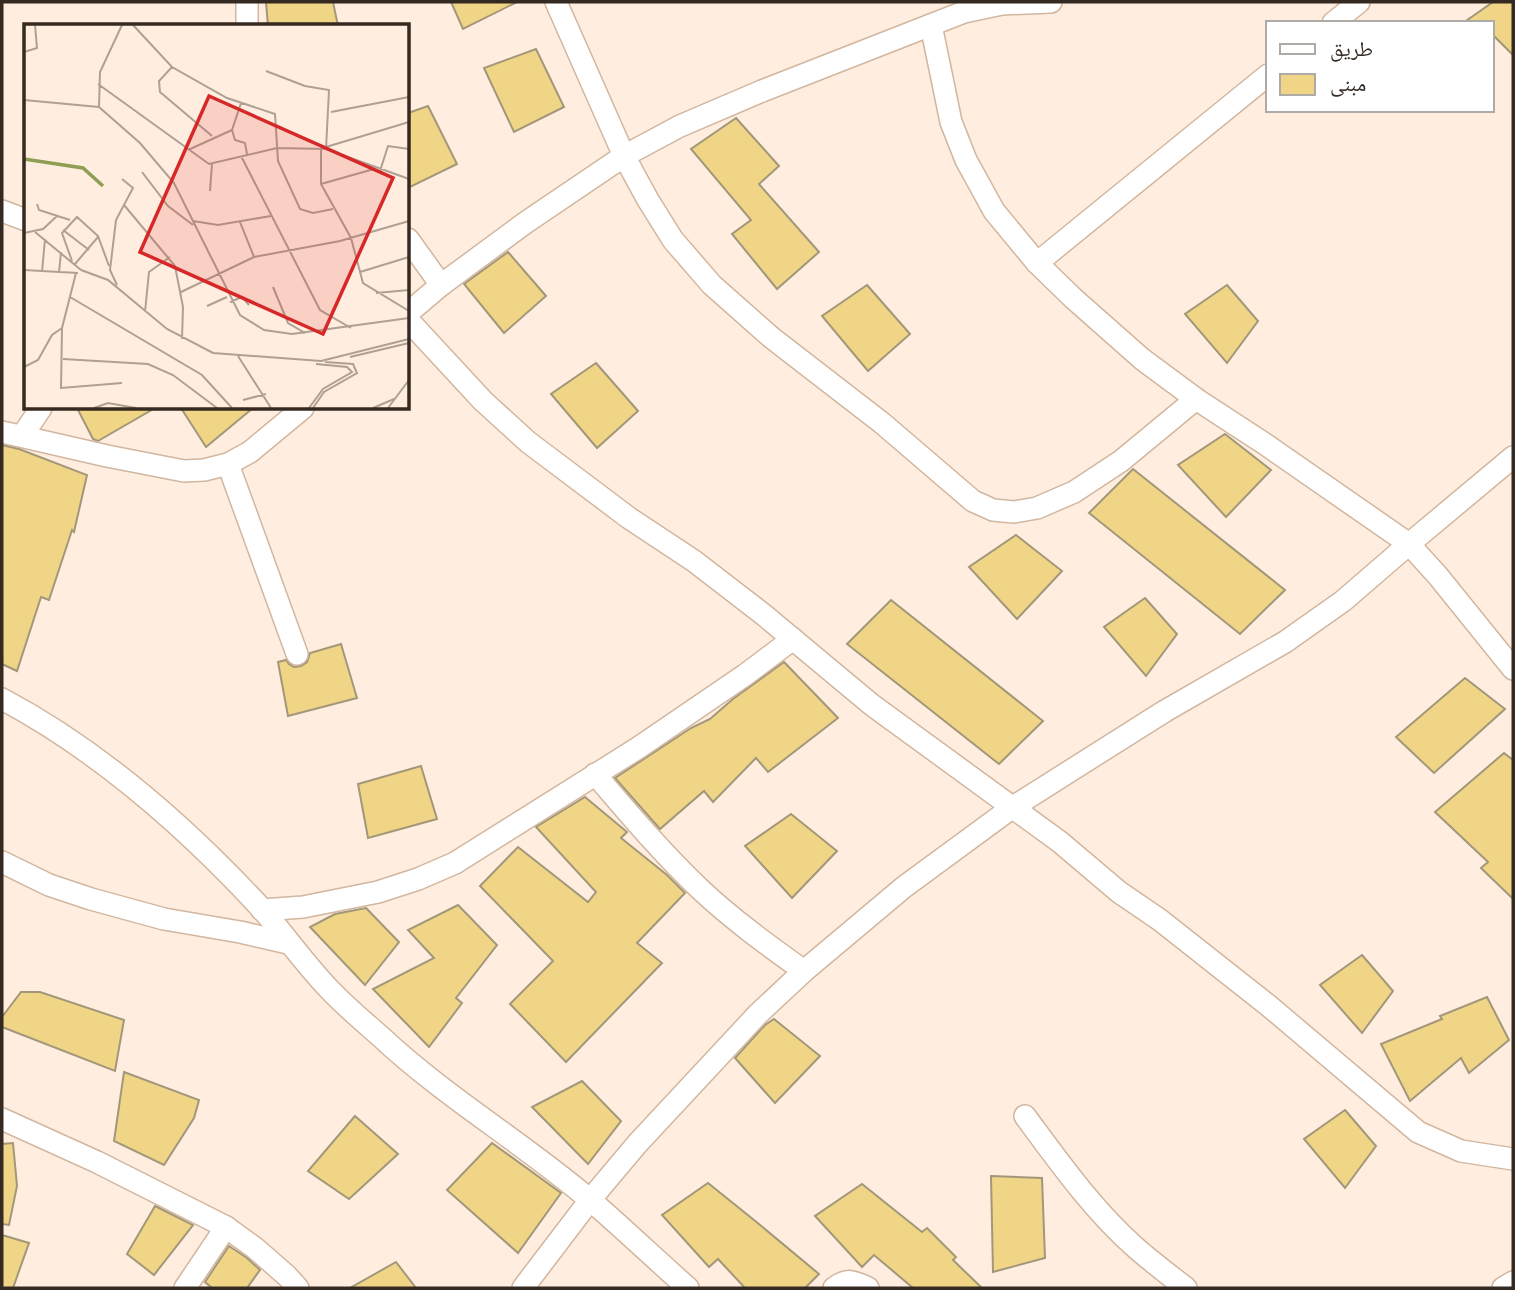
<svg xmlns="http://www.w3.org/2000/svg" width="1515" height="1290" font-family="'Titillium Web','Noto Naskh Arabic',sans-serif">
<style>
.building{fill:#f0d587;stroke:#a29779;stroke-width:2}
.lines{fill:none;stroke-linecap:round;stroke-linejoin:round}
.minor-casing{stroke:#d2b69f;stroke-width:24}
.minor{stroke:#fff;stroke-width:21}
.inset-river{fill:none;stroke:#8e9e53;stroke-width:3.5}
.inset-road{fill:none;stroke:#aea093;stroke-width:2}
.view{fill:#d62828;fill-opacity:0.15;stroke:#d62828;stroke-width:3.5}
.inset-edge{fill:none;stroke:#352a21;stroke-width:3.5}
</style>
<rect width="100%" height="100%" fill="#ffeedf"/>
<g class="building">
<polygon points="266,2 333,2 338,26 268,26"/>
<polygon points="451,2 517,2 463,29"/>
<polygon points="1493,2 1513,2 1513,55 1492,34 1492,23 1463,23"/>
<polygon points="536,49 564,107 514,132 484,68"/>
<polygon points="428,106 457,164 408,188 408,113"/>
<polygon points="736,118 779,166 759,184 819,252 777,289 732,234 751,220 691,149"/>
<polygon points="508,252 546,296 504,333 464,284"/>
<polygon points="867,285 910,334 868,371 822,316"/>
<polygon points="1227,285 1258,321 1227,363 1185,314"/>
<polygon points="596,363 638,411 597,448 551,394"/>
<polygon points="77,408 155,408 98,441 93,439"/>
<polygon points="181,408 253,408 206,447"/>
<polygon points="1225,434 1271,470 1226,517 1178,465"/>
<polygon points="2,445 19,449 87,475 74,532 72,530 49,600 41,597 17,671 2,664"/>
<polygon points="1133,469 1285,590 1240,634 1089,513"/>
<polygon points="1016,535 1062,571 1017,619 969,567"/>
<polygon points="1145,598 1177,634 1146,676 1104,627"/>
<polygon points="891,600 1043,721 999,764 847,644"/>
<polygon points="341,644 357,698 288,716 278,662 286,660 289,664 294,667 301,666 307,662 310,653"/>
<polygon points="784,662 838,718 768,772 756,758 713,802 704,791 660,829 615,778 691,728 710,719 733,699"/>
<polygon points="1465,678 1505,709 1434,773 1396,737"/>
<polygon points="1504,753 1513,760 1513,899 1481,868 1488,862 1435,812"/>
<polygon points="421,766 437,819 368,838 358,784"/>
<polygon points="585,797 627,832 621,838 667,875 685,893 637,943 662,963 566,1062 510,1004 553,961 480,886 518,847 588,902 596,892 536,827"/>
<polygon points="791,814 837,851 792,898 745,846"/>
<polygon points="458,905 497,945 456,998 462,1003 429,1047 373,989 434,958 408,930"/>
<polygon points="366,908 399,942 365,985 310,927 335,914"/>
<polygon points="1362,955 1393,991 1362,1033 1320,985"/>
<polygon points="21,992 40,992 124,1020 115,1071 2,1027 2,1017"/>
<polygon points="1487,997 1509,1040 1469,1073 1461,1058 1410,1101 1381,1044 1442,1019 1440,1016"/>
<polygon points="774,1019 820,1056 775,1103 735,1058 765,1025"/>
<polygon points="124,1072 199,1100 194,1118 164,1165 114,1141"/>
<polygon points="582,1081 621,1121 588,1164 532,1107"/>
<polygon points="1345,1110 1376,1146 1345,1188 1304,1139"/>
<polygon points="355,1116 398,1154 349,1199 308,1171"/>
<polygon points="13,1143 17,1186 9,1225 2,1224 2,1144"/>
<polygon points="492,1143 561,1193 518,1253 447,1190"/>
<polygon points="991,1176 1042,1178 1045,1258 993,1272"/>
<polygon points="708,1183 754,1220 819,1274 805,1288 745,1288 718,1259 709,1267 662,1215"/>
<polygon points="862,1184 922,1232 927,1228 956,1257 953,1260 982,1288 913,1288 874,1255 862,1267 815,1216"/>
<polygon points="155,1206 193,1225 154,1275 127,1254"/>
<polygon points="2,1235 29,1243 13,1288 2,1288"/>
<polygon points="229,1246 247,1258 260,1270 247,1288 212,1288 205,1282"/>
<polygon points="396,1262 416,1288 350,1288"/>
</g>
<g class="lines">
<g class="minor-casing">
<g id="minor">
<polyline points="247,2 247,26"/>
<polyline points="556,2 624,156 648,200 673,240 712,285 772,338 882,423 973,501 993,510 1014,512 1037,508 1074,492 1121,461 1196,399"/>
<polyline points="1333,23 1359,2"/>
<polyline points="931,25 951,122 966,160 994,211 1037,263 1073,298 1142,359 1196,399 1265,444 1409,544 1438,576 1513,669"/>
<polyline points="2,211 26,220"/>
<polyline points="408,239 441,285"/>
<polyline points="1037,263 1268,75"/>
<polyline points="408,313 441,285 525,223 624,156 680,126 762,91 964,12 1002,4 1051,2"/>
<polyline points="408,320 483,401 528,442 629,518 694,561 764,615 872,705 1060,842 1119,892 1160,920 1269,1006 1418,1132 1461,1151 1513,1159"/>
<polyline points="2,432 107,456 184,471 204,470 228,464 250,452 303,408"/>
<polyline points="22,436 41,408"/>
<polyline points="228,464 297,654"/>
<path d="M2 699C100 751 186 827 261 908 284 934 305 964 329 989 345 1006 363 1021 380 1036 445 1097 522 1142 589 1199 623 1228 655 1259 688 1288"/>
<path d="M595 774C629 814 663 854 701 890 733 920 769 946 804 971"/>
<polyline points="2,862 49,885 91,899 164,919 240,932 288,943"/>
<polyline points="262,910 303,907 378,892 418,879 455,863 638,748 745,675 793,639"/>
<path d="M1025 1116C1059 1162 1093 1210 1136 1248 1152 1262 1169 1275 1186 1288"/>
<polyline points="2,1119 97,1162 226,1227 255,1248 287,1276 298,1288"/>
<polyline points="185,1288 226,1227"/>
<polyline points="523,1288 590,1200 637,1144 758,1014 804,971 904,887 1013,807 1165,711 1285,642 1343,601 1409,544 1513,457"/>
<path d="M834 1288C847 1278 854 1281 868 1288"/>
<polyline points="1503,1288 1513,1282"/>
</g>
</g>
<use href="#minor" class="minor"/>
</g>
<g transform="translate(24 24)">
<rect width="385" height="385" fill="#ffeedf"/>
<path class="inset-river" d="M0 135 59 144 79 162"/>
<path class="inset-road" d="M98 1 76 48 75 83 116 119 150 159 216 291 240 306 268 310 385 294M109 1 148 43 203 74 251 90 254 137 276 185 289 189 309 185M0 28 13 24 11 1M148 43 135 57 136 68 188 112M242 47 281 62 305 66 302 125M74 60 185 140 253 124 302 125 385 155M0 76 75 83M217 79 208 106 211 116 221 119 223 130M307 88 385 73M302 123 385 98M297 125V160L327 214 339 259 385 287M164 126 208 106M217 132 296 286 327 304M356 147 364 122 385 125M118 148 144 182 169 201M297 160 350 145M186 167 188 140M13 180 15 186 46 196M100 181 151 242 159 283 158 315M169 197 194 201 247 192M216 198 230 233M39 206 65 226M11 208 57 246M0 209 19 205 33 192M48 237 38 209 53 193 74 212 85 242M51 240 74 213M0 246 54 249M57 246 84 256 143 305 189 329 297 337 385 315M18 248 21 215M336 248 385 233M35 249 37 228M52 249 38 304 37 364 98 359M93 261 86 246 92 196 109 164 98 155M249 263 264 299 281 309M157 268 230 233 316 217 385 197M352 269 385 266M46 273 178 351 208 384M206 278 218 273 225 281M183 282 203 273M121 288 125 248 146 233M214 332 247 384M326 333 385 319M39 335 124 340 149 351 193 384M0 343 14 336 28 311 38 304M219 376 242 370M70 384 84 379 112 384M285 384 299 365 328 348 323 343 292 340M289 384 300 368 333 349 329 340 301 338M349 384 370 375M364 384 385 356"/>
<path class="view" d="M185 72 369 154 299 310 116 228Z"/>
<rect width="385" height="385" class="inset-edge"/>
</g>
<rect width="1515" height="1290" fill="none" stroke="#352a21" stroke-width="7"/>
<rect x="1266" y="21" width="228" height="91" fill="#ffffff" stroke="#aeaaa6" stroke-width="2"/>
<rect x="1280" y="44" width="35" height="10" fill="#ffffff" stroke="#aeaaa6" stroke-width="2"/>
<text x="1330" y="56" font-size="21" fill="#352a21">طريق</text>
<rect x="1280" y="74" width="35" height="21" fill="#f0d587" stroke="#aeaaa6" stroke-width="2"/>
<text x="1330" y="91" font-size="21" fill="#352a21">مبنى</text>
</svg>
